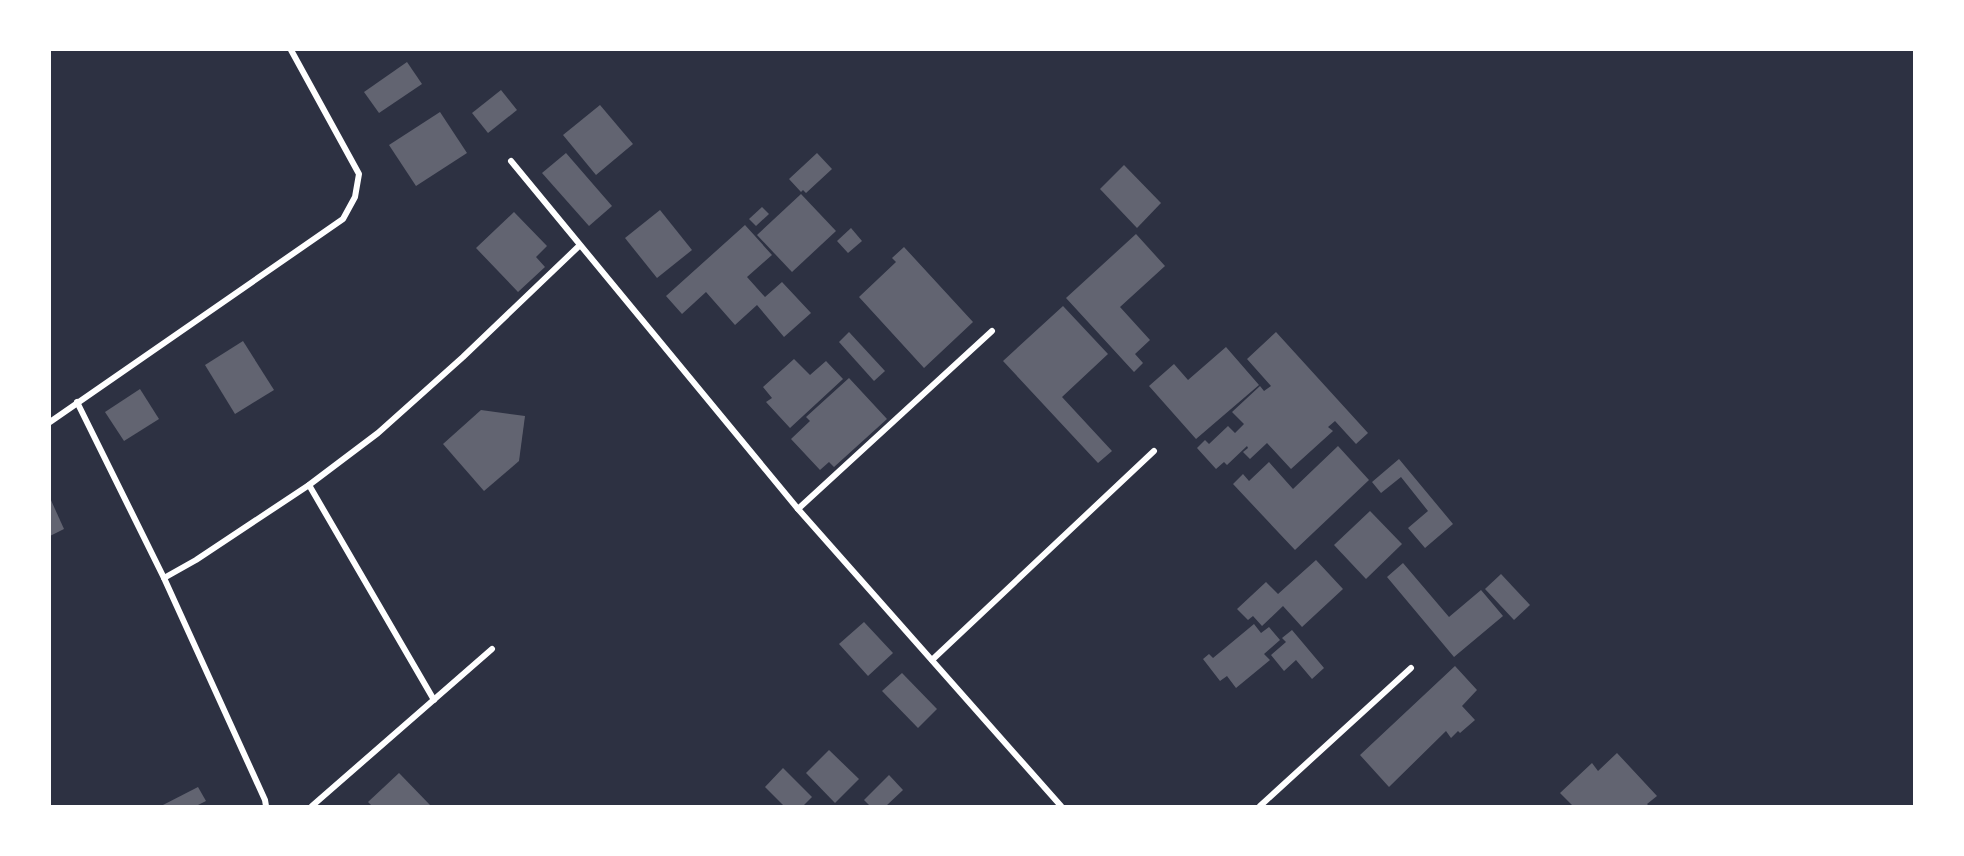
<svg xmlns="http://www.w3.org/2000/svg" width="1964" height="856" font-family="Manrope,sans-serif">
<style>
.building{fill:#626471}
.lines{fill:none;stroke-linecap:round;stroke-linejoin:round}
.minor{stroke:#fff;stroke-width:6}
</style>
<rect width="100%" height="100%" fill="#2d3142"/>
<g class="building">
<polygon points="407,62 422,84 379,113 364,92"/>
<polygon points="501,90 517,110 488,133 472,113"/>
<polygon points="600,105 633,144 596,175 563,135"/>
<polygon points="440,112 467,153 416,186 389,145"/>
<polygon points="566,153 612,206 589,226 542,173"/>
<polygon points="817,153 832,169 806,193 803,190 801,192 789,179"/>
<polygon points="1124,165 1161,203 1137,228 1100,189"/>
<polygon points="801,194 836,231 792,272 757,235"/>
<polygon points="762,207 769,214 756,226 749,219"/>
<polygon points="660,210 692,250 657,278 625,238"/>
<polygon points="514,212 547,246 536,257 545,267 518,292 476,248"/>
<polygon points="745,225 772,255 747,277 765,297 782,282 811,313 784,337 757,305 735,325 706,292 682,314 666,296"/>
<polygon points="851,228 862,241 848,253 837,241"/>
<polygon points="1136,234 1165,266 1120,307 1150,340 1135,354 1143,363 1134,372 1066,298"/>
<polygon points="904,247 973,322 924,368 859,297 896,262 892,258"/>
<polygon points="1063,306 1108,354 1062,397 1112,451 1098,463 1003,361"/>
<polygon points="849,332 885,371 874,381 839,342"/>
<polygon points="1276,332 1368,433 1356,444 1335,421 1328,427 1333,431 1291,469 1267,443 1250,459 1243,452 1248,448 1247,446 1227,465 1224,462 1216,469 1197,448 1205,440 1209,444 1228,426 1235,433 1244,424 1232,412 1260,386 1264,391 1271,386 1247,359"/>
<polygon points="243,341 274,390 235,414 205,365"/>
<polygon points="1226,347 1259,385 1196,439 1149,386 1174,364 1188,380"/>
<polygon points="794,359 810,375 826,361 843,379 790,428 766,402 772,398 763,387"/>
<polygon points="849,378 887,419 834,467 829,462 820,470 791,439 810,421 806,417"/>
<polygon points="140,389 159,419 124,441 105,412"/>
<polygon points="481,410 525,416 519,461 484,491 443,444"/>
<polygon points="1338,446 1369,480 1295,550 1233,484 1243,474 1249,481 1269,462 1293,489"/>
<polygon points="1399,459 1453,524 1425,548 1408,528 1428,511 1401,477 1381,493 1372,482"/>
<polygon points="50,498 64,529 50,536"/>
<polygon points="1370,511 1402,544 1366,579 1334,545"/>
<polygon points="1316,560 1343,589 1302,627 1283,606 1262,626 1253,616 1248,620 1237,609 1266,582 1278,594"/>
<polygon points="1403,563 1449,617 1481,590 1503,616 1454,657 1387,577"/>
<polygon points="1501,574 1530,605 1514,620 1485,589"/>
<polygon points="864,622 893,653 868,676 839,644"/>
<polygon points="1254,624 1261,633 1269,627 1280,640 1264,654 1270,660 1236,688 1227,676 1220,681 1203,659 1209,654 1213,658"/>
<polygon points="1292,630 1324,668 1312,679 1296,660 1284,671 1271,655 1286,642 1282,638"/>
<polygon points="1455,666 1477,690 1462,706 1475,720 1460,733 1458,731 1451,738 1446,731 1389,787 1360,755"/>
<polygon points="902,673 937,709 918,728 882,691"/>
<polygon points="829,750 859,779 835,803 806,773"/>
<polygon points="1617,753 1657,796 1647,804 1649,806 1573,806 1560,793 1592,763 1598,771"/>
<polygon points="783,768 812,797 803,806 784,806 765,787"/>
<polygon points="399,773 431,806 372,806 368,802"/>
<polygon points="889,775 903,790 886,806 870,806 864,800"/>
<polygon points="198,787 206,801 196,806 161,806"/>
</g>
<g class="lines">
<g class="minor">
<polyline points="511,161 798,509 1061,806"/>
<polyline points="77,402 164,578 265,800 266,806"/>
<polyline points="50,422 343,219 355,197 359,174 291,50"/>
<polyline points="309,485 434,700"/>
<polyline points="798,509 992,331"/>
<polyline points="164,578 196,560 309,485 378,433 463,357 579,246"/>
<polyline points="932,660 1154,451"/>
<polyline points="312,806 492,649"/>
<polyline points="1260,806 1411,668"/>
</g>
</g>
<rect width="1964" height="856" fill="none" stroke="#ffffff" stroke-width="102"/>
</svg>
